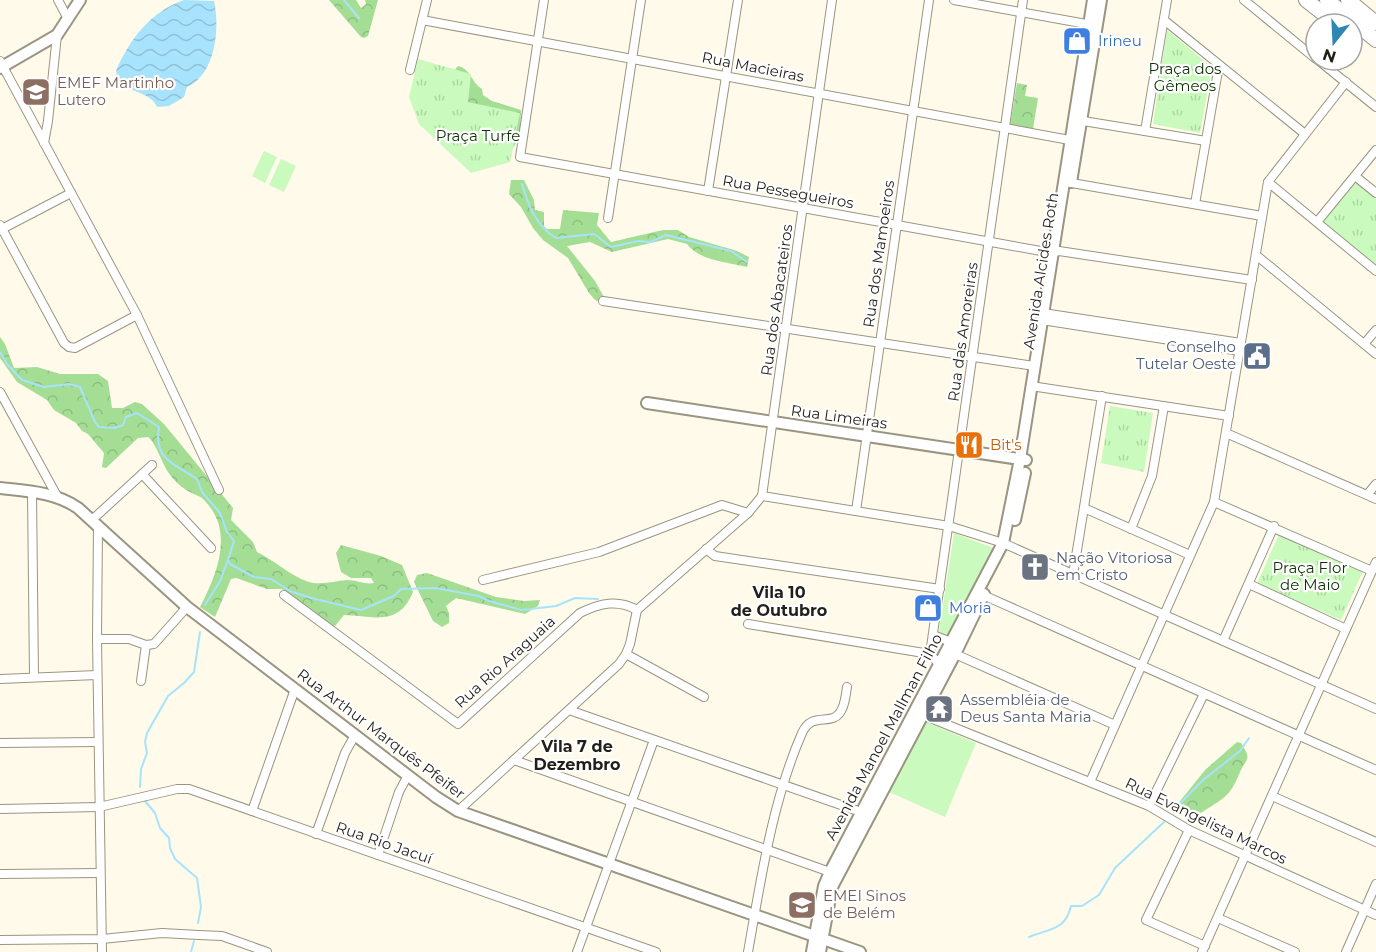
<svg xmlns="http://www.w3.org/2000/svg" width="1376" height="952" font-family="Montserrat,sans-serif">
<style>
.grass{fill:#cbfabe}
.forest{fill:url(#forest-crowns)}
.park{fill:url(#park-tufts)}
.water{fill:url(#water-waves)}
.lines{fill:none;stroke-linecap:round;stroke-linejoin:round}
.stream{stroke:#a7e3fc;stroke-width:2}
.street-casing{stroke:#9a9582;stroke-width:10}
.secondary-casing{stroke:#9a9582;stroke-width:14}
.highway-casing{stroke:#9a9582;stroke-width:16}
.street{stroke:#fff;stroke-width:8}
.secondary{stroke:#fff;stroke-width:10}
.highway{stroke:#fff;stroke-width:14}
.labels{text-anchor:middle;stroke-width:4.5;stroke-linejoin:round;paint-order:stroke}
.shop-label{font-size:15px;fill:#366cbe;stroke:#fff;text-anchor:start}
.street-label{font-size:15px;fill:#211f18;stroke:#fff}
.park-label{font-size:15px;fill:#0e3402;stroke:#fff}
.education-label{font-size:15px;fill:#785e54;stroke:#fff;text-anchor:start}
.service-label{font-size:15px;fill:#4e5e75;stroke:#fff;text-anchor:end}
.food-label{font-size:15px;fill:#c56008;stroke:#fff;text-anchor:start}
.worship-label{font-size:15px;fill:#5b616d;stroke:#fff;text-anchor:start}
.neighbourhood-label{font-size:16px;font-weight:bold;fill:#211f18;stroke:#fff}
</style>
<defs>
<pattern id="forest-crowns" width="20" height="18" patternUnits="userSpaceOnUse" patternTransform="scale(1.5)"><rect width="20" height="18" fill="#a4de95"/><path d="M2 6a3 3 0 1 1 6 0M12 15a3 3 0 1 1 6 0" fill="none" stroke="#8dbe80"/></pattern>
<pattern id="park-tufts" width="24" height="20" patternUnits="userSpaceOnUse" patternTransform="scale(1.5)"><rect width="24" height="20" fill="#cbfabe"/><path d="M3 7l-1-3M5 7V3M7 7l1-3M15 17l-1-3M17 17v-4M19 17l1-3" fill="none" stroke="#aed6a3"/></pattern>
<pattern id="water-waves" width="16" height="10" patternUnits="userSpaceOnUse" patternTransform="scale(1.5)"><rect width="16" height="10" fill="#a7e3fc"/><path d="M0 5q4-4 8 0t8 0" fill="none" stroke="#8fc2d7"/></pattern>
</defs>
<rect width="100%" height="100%" fill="#fffaea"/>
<g class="grass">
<polygon points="264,151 277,157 265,183 252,176"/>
<polygon points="281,159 296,166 284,192 269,185"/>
<polygon points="954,533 996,549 950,635 944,635 939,631"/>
<polygon points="926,722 976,743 945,817 889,792"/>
</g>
<g class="forest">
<polygon points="329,0 356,0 361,8 366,4 365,0 378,0 368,36 364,38 361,37"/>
<path d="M458 66C471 69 471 82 482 89L483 95 492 101 521 110C520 131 521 146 502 157L453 85 454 71Z"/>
<polygon points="1017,83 1027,85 1025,96 1038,98 1033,129 1010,126"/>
<path d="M511 180H524L534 200 535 210 544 212V226L547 229H560L563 210 599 213 597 225 611 242 663 230H678L689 237 737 251 749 257 747 267C727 262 700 261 687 244L668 239 612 252 590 242 567 246 595 281 604 297 600 302 595 300 589 293 568 258 543 240 533 228 521 207 509 194Z"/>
<path d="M0 337 5 344 14 368 37 367 60 374H98L108 381 112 408H123L135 402 142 404 164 424 233 508 231 520 253 542 257 552C274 560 297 581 314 583 326 584 336 581 347 580 357 580 365 585 374 583L371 578H351L341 572 336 553 341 545 381 556 402 565 413 592C399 627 373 616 344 615L335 626 329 624 282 589H267L236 578 231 579 215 617 200 607C217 574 235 531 204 500 201 496 197 496 192 493 185 490 175 482 171 476 162 465 157 444 148 437L138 438 106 468 102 467 104 453 88 434 82 431 76 423 54 410 47 400 17 382 0 358Z"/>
<polygon points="427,573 496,597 524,601 540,600 538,606 525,614 456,598 446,606 449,613 449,623 442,627 433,621 414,582 417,575"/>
<path d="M1237 742 1241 743C1252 760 1247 757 1240 772 1229 799 1223 798 1201 813L1191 811 1180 812 1177 805 1205 770Z"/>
</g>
<g class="park">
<polygon points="1167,30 1212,67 1200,133 1153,124"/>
<polygon points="418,59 471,74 468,102 520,113 510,162 471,173 419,124 409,97"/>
<polygon points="1357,181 1376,197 1376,267 1322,223"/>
<polygon points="1110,406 1153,413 1144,472 1101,463"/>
<polygon points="1279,534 1363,571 1341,620 1257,584"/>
</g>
<path class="water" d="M184 0 214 1C220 28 216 74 187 87L184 97 169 106 157 107C151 93 132 92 119 84L116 71C129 40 151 11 184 0Z"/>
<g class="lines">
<g class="stream">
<polyline points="344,0 359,18"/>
<path d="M522 184C528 205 536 226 556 238L594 234 611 247 638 241 650 242 666 235 731 251 747 262"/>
<path d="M0 352 7 364 22 380 44 387 69 384 80 387 95 422 99 427 114 428 123 425 126 417 137 413 159 427C153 461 176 464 197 479L202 492 220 513 227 532 234 541 228 560 230 564 254 577 271 579 290 591 311 598 361 610 394 596 401 589 435 588 479 596 489 601 522 610 556 606 575 598 598 599"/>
<polyline points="205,605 220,581 228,560"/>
<polyline points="140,787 141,769 147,753 145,742 147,733 168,696 184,683 194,672 200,632"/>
<polyline points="145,801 155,813 160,828 169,838 170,848 175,859 197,878 201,907 198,923"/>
<polyline points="1174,810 1203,780 1240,751 1249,738"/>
<path d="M1029 937C1050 928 1065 931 1071 906H1082L1099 895 1115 868 1164 822"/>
<polyline points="191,952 194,941"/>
</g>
<g class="street-casing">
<g id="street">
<polyline points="58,0 68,19"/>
<polyline points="544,0 520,157 1052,253 1059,251 1252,280"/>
<polyline points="954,0 1092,25"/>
<polyline points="1244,0 1316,59"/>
<polyline points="422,20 1075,141"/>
<polyline points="1164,20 1305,134"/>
<polyline points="1318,60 1376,107"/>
<polyline points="0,61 137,315 219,490"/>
<polyline points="410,70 427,0"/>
<polyline points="1077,120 1206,141"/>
<polyline points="1145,131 1167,0"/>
<polyline points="44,143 48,121 57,35"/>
<polyline points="1355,176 1376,193"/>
<polyline points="1066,182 1262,216"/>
<polyline points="1268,182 1376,271"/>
<polyline points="708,191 738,0"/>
<polyline points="1195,204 1219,65"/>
<polyline points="608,218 641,0"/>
<polyline points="1317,222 1376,150"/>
<polyline points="0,225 64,343 69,347 75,348 137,315"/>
<polyline points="0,230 71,193"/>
<polyline points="1256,255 1376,354"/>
<polyline points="603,301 1034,366"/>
<polyline points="1043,313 1241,343"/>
<polyline points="1042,320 1240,351"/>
<polyline points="1364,344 1376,330"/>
<polyline points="1031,386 1229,416"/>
<polyline points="0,392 57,496"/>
<polyline points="1226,433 1376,499"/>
<polyline points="142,474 211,548"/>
<polyline points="32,492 34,677"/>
<polyline points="1367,495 1376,484"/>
<polyline points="762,496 949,526 1003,543 1376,709"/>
<polyline points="762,496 832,0"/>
<polyline points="1214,502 1372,571"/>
<polyline points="1084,508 1190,555"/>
<polyline points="856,511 929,0"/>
<polyline points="93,519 152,465"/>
<polyline points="98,525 97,639 102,952"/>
<polyline points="1131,529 1152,476 1164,406"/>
<polyline points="706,549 715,556 940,589"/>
<polyline points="1073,575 1102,396"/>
<polyline points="483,580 599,552 722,505 748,513"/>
<polyline points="1249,584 1346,629"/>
<path d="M284 595 458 724 580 613C600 603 618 599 637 610"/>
<polyline points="983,595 1376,770"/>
<polyline points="748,624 930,654"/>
<polyline points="933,635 951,642"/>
<polyline points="97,639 129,639 146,645"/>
<polyline points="1223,641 1274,526"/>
<polyline points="146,645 154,644 187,607"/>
<polyline points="626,654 704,697"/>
<polyline points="955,654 1115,725"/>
<polyline points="943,666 939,664 930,654 1023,0"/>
<polyline points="0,679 97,675"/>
<polyline points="141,681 146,645"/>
<polyline points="569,710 861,812"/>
<polyline points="923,715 1149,806 1189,830 1376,915"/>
<polyline points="0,743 98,742"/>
<polyline points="514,760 830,872"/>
<polyline points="1090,782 1214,502 1268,182 1346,82"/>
<polyline points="1272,796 1376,842"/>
<polyline points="1149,806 1204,694"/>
<polyline points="0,809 99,807 177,789 189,789 656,952"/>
<polyline points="252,811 295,689"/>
<polyline points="458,811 619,664 626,654 630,644 637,610 748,513 762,496"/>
<polyline points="1189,830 1146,920 1205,946"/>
<polyline points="316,834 345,753 355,735"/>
<polyline points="378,855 399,792 408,775"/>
<polyline points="0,874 100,873"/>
<polyline points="1218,918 1295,952"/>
<polyline points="0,940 102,939 162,933 199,935 222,936 267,952"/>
<polyline points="577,952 654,740"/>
<path d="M748 952C761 879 772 802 802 733 813 709 833 729 842 709 845 703 846 694 847 687"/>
<polyline points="1202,952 1376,562"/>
<polyline points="1346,952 1376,884"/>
</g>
</g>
<g class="secondary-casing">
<g id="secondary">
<polyline points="0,68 57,35 80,0"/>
<polyline points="1071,182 1101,0"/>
<polyline points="647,403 1026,460"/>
<path d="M0 488C27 491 55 492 78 508L187 607 436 797 458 811 860 952"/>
<polyline points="1015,520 1025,473"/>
<polyline points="812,952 824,886 830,872 1003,543 1020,459 1093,0"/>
<polyline points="820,952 832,887 955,654 984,594"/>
</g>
</g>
<g class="highway-casing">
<g id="highway">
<polyline points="1306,0 1325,15 1341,24"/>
<polyline points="1327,0 1376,40"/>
<polyline points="1348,0 1376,23"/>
</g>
</g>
<use href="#street" class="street"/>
<use href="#secondary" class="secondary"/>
<use href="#highway" class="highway"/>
</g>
<defs>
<g id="shop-square" transform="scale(1.5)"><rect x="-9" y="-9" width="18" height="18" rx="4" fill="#3f7fe0" stroke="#fff"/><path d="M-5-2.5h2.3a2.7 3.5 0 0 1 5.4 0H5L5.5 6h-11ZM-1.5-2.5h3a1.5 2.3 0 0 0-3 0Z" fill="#fff"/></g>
<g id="school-square" transform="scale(1.5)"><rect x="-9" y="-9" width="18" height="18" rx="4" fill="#8d6e63" stroke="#fff"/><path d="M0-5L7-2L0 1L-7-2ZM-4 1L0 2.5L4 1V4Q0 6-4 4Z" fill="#fff"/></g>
<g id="civic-square" transform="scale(1.5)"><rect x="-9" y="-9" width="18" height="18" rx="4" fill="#5c6f8a" stroke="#fff"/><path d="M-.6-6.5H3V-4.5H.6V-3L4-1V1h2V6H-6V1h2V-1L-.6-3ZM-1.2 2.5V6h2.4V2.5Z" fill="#fff"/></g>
<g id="restaurant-square" transform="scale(1.5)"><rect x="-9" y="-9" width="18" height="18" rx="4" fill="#e8710a" stroke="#fff"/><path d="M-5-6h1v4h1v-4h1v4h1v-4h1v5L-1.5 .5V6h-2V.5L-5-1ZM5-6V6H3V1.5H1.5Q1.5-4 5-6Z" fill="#fff"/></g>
<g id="church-square" transform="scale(1.5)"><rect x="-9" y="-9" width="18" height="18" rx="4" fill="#6b7280" stroke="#fff"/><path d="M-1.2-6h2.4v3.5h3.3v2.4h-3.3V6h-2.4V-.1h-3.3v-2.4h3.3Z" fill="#fff"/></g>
<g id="temple-square" transform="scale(1.5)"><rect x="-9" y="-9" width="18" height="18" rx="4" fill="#6b7280" stroke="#fff"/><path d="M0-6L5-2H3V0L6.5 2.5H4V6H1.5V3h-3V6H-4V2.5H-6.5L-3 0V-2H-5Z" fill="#fff"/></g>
</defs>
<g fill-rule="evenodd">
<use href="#shop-square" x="1077" y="41"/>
<use href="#school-square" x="36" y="92"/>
<use href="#civic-square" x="1257" y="356"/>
<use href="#restaurant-square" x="969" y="445"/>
<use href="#church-square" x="1035" y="567"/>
<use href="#shop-square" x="928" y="608"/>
<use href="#temple-square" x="939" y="709"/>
<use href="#school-square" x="802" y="905"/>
</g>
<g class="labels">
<g class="shop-label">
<text x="1098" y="46">Irineu</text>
<text x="949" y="613">Moria</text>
</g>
<g class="street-label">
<text transform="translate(753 67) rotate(11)" y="5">Rua Macieiras</text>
<text transform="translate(788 192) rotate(10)" y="5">Rua Pessegueiros</text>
<text transform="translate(879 254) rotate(-82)" y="5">Rua dos Mamoeiros</text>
<text transform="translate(1041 271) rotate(-81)" y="5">Avenida Alcides Roth</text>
<text transform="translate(777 300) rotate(-82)" y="5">Rua dos Abacateiros</text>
<text transform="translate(963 332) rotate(-82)" y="5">Rua das Amoreiras</text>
<text transform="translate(839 417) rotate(8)" y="5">Rua Limeiras</text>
<text transform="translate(505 662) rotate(-42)" y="5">Rua Rio Araguaia</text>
<text transform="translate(381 734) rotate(37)" y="5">Rua Arthur Marquês Pfeifer</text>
<text transform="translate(884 737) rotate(-62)" y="5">Avenida Manoel Mallman Filho</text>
<text transform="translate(1206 821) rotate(26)" y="5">Rua Evangelista Marcos</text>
<text transform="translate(384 843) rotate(19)" y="5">Rua Rio Jacuí</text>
</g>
<g class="park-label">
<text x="1185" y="74">Praça dos<tspan x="1185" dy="17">Gêmeos</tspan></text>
<text x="478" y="141">Praça Turfe</text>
<text x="1310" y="573">Praça Flor<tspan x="1310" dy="17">de Maio</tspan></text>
</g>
<g class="education-label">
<text x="57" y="88">EMEF Martinho<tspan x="57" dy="17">Lutero</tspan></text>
<text x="823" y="901">EMEI Sinos<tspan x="823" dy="17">de Belém</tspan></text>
</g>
<g class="service-label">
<text x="1236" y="352">Conselho<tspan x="1236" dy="17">Tutelar Oeste</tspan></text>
</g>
<g class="food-label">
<text x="990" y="450">Bit's</text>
</g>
<g class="worship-label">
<text x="1056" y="563">Nação Vitoriosa<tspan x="1056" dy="17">em Cristo</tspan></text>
<text x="960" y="705">Assembléia de<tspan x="960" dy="17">Deus Santa Maria</tspan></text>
</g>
<g class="neighbourhood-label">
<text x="779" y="598">Vila 10<tspan x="779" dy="18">de Outubro</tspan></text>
<text x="577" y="752">Vila 7 de<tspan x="577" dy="18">Dezembro</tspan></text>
</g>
</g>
<g transform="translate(1334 42) rotate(198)"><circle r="28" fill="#ffffff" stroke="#a6a5a3" stroke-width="1.5"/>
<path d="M0-4.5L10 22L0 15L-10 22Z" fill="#2f86b5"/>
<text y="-9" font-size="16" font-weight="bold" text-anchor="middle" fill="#211f18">N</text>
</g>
</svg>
